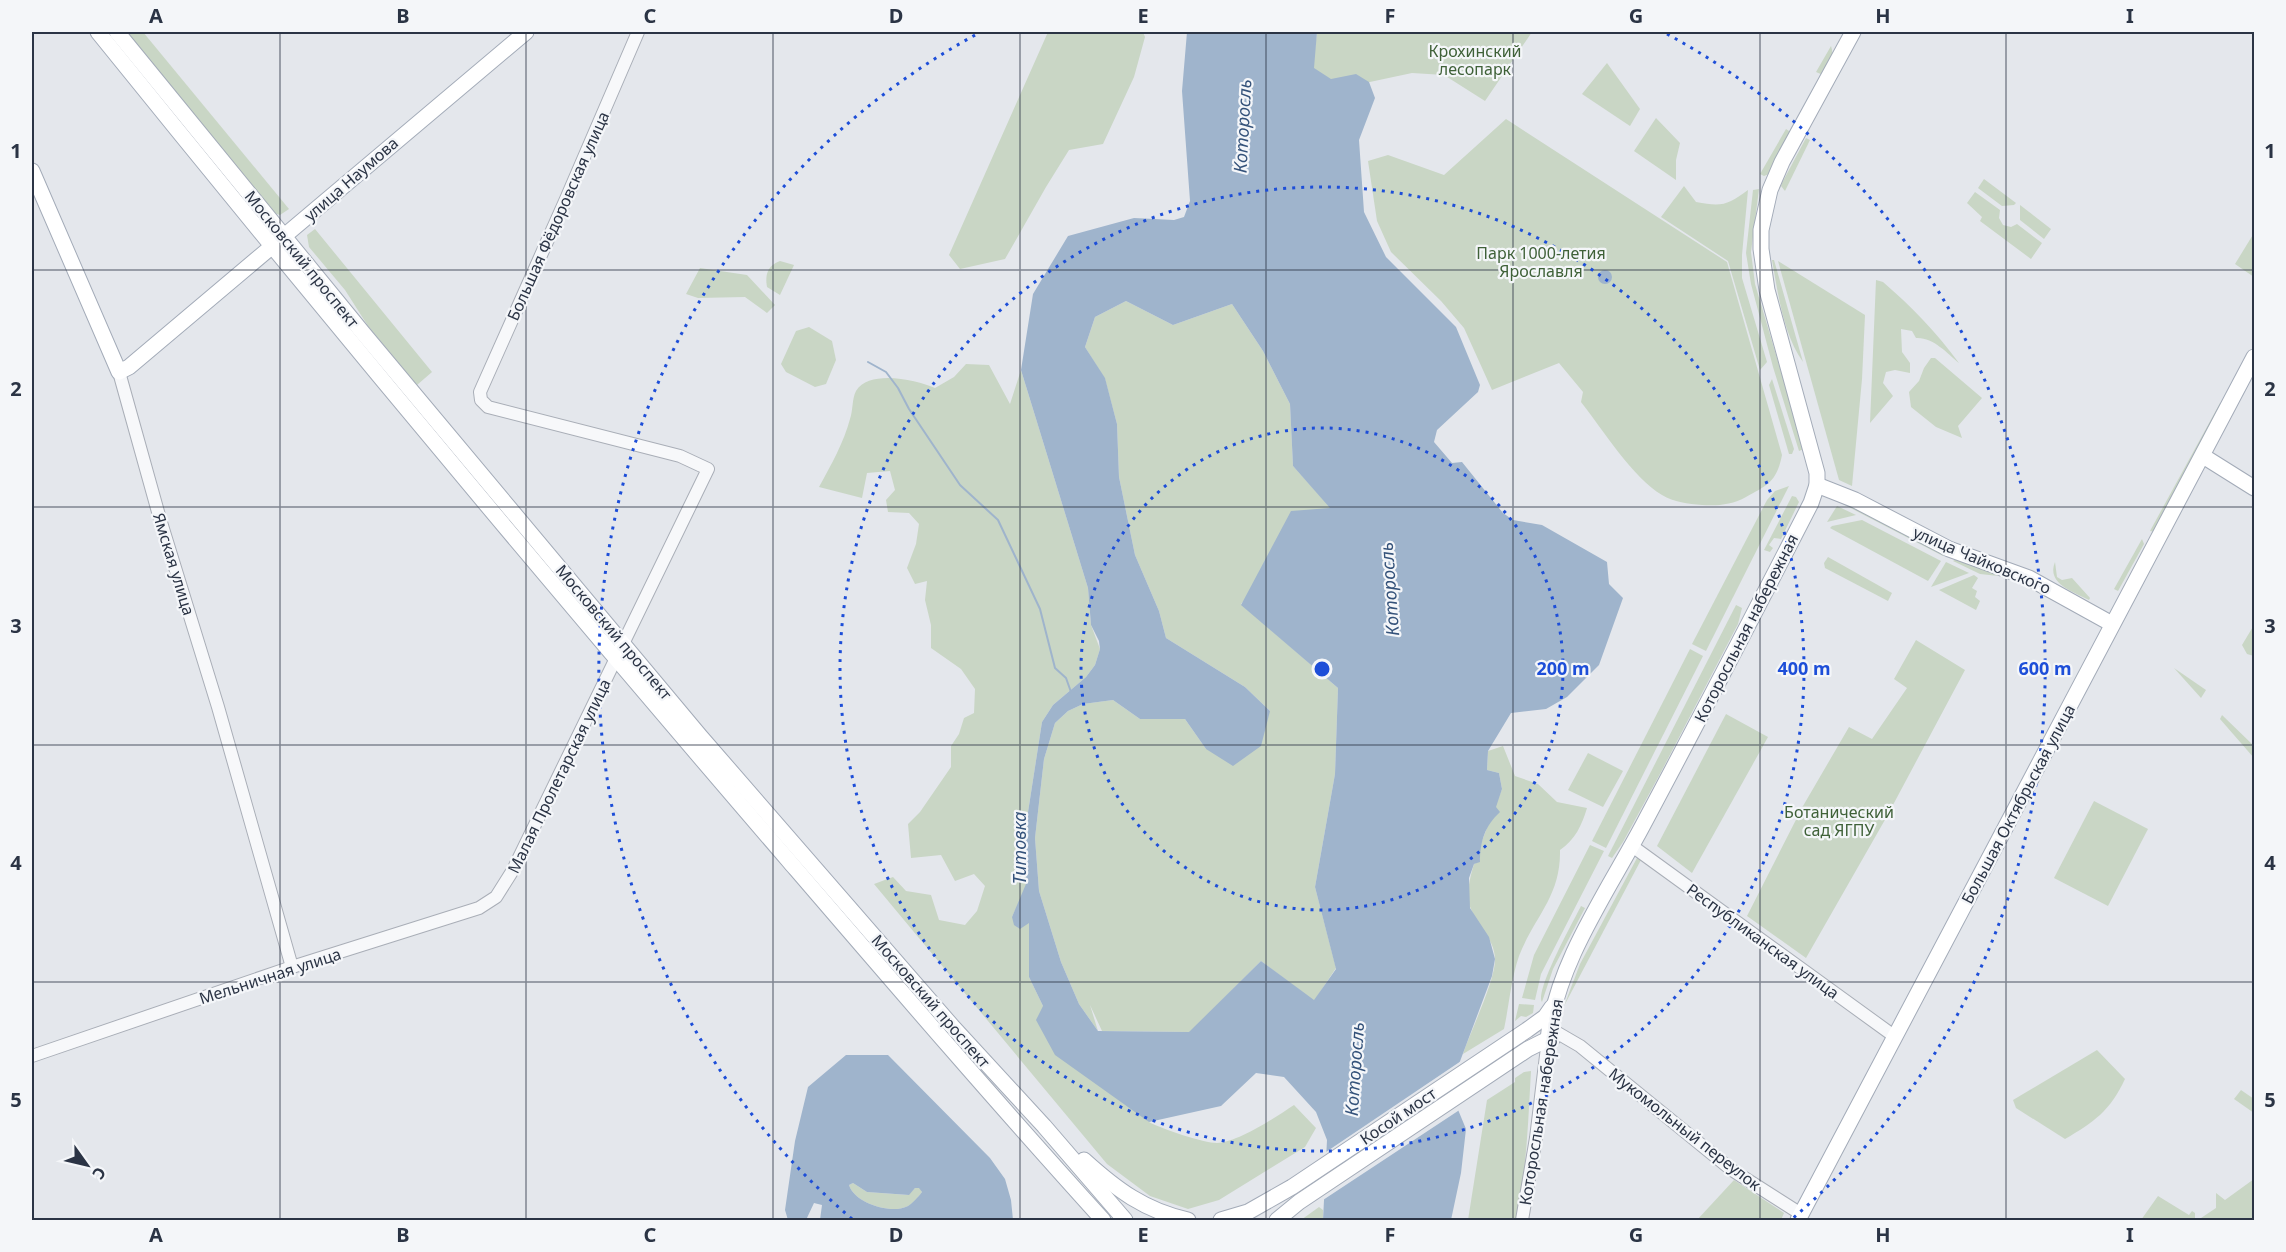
<svg xmlns="http://www.w3.org/2000/svg" width="2286" height="1252" font-family="'Noto Sans',sans-serif">
<style>
.green{fill:#c9d6c5}
.water{fill:#9fb4cc;fill-rule:evenodd}
.pier{fill:#e4e7ec}
.lines{fill:none;stroke-linecap:round;stroke-linejoin:round}
.stream{stroke:#9fb4cc;stroke-width:2}
.minor-casing{stroke:#a9aeb7;stroke-width:14}
.major-casing{stroke:#a3abb8;stroke-width:17}
.minor{stroke:#f7f8fa;stroke-width:12}
.major{stroke:#fff;stroke-width:15}
.grid{fill:none;stroke:#2b3445;stroke-width:1.5;stroke-opacity:0.55}
.ring{fill:none;stroke:#1d4ed8;stroke-width:3;stroke-dasharray:3 6}
.labels{text-anchor:middle;stroke-width:4.5;stroke-linejoin:round;paint-order:stroke}
.park-label{font-size:16px;fill:#3f6138;stroke:#f4f6f9}
.street-label{font-size:16px;fill:#2b3445;stroke:#f4f6f9}
.water-label{font-size:18px;font-style:italic;fill:#34527a;stroke:#f4f6f9}
.centre{fill:#1d4ed8;stroke:#f4f6f9;stroke-width:3}
.ring-label{font-size:18px;text-anchor:middle;font-weight:bold;fill:#1d4ed8;stroke:#f4f6f9;stroke-width:4.5;stroke-linejoin:round;paint-order:stroke}
.neatline{fill:none;stroke:#2b3445;stroke-width:2}
.grid-label{font-size:20px;text-anchor:middle;font-weight:bold;fill:#2b3445}
</style>
<rect width="100%" height="100%" fill="#e4e7ec"/>
<g class="green">
<polygon points="127,32 143,32 289,209 280,215 270,212"/>
<polygon points="1048,32 1143,32 1145,37 1134,77 1103,144 1069,150 1046,187 1005,259 960,269 949,255"/>
<polygon points="1317,32 1532,32 1485,101 1444,75 1412,73 1337,89 1312,73"/>
<path d="M1831 46C1835 57 1829 65 1823 75L1816 72Z"/>
<polygon points="1607,63 1640,109 1630,126 1582,94"/>
<polygon points="1656,118 1680,143 1676,160 1676,180 1634,151"/>
<path d="M1506 119 1727 262 1782 455C1777 481 1768 485 1746 497 1732 505 1717 506 1702 505 1688 504 1674 502 1662 495 1633 478 1603 430 1581 402L1583 392 1559 363 1492 390 1464 328 1441 301 1391 252 1377 221 1368 161 1388 155 1444 175Z"/>
<polygon points="1786,129 1789,131 1790,135 1769,174 1764,176 1760,174"/>
<polygon points="1806,138 1810,140 1785,191 1781,186 1782,183"/>
<polygon points="1984,179 2016,203 2014,205 2002,206 1978,188"/>
<path d="M1684 186 1696 202C1722 207 1728 205 1748 190L1742 255V278L1767 362 1760 370 1728 261 1661 217Z"/>
<polygon points="1759,189 1751,252 1755,284 1804,449 1799,451 1773,367 1751,284 1746,253 1753,190"/>
<polygon points="1975,192 2000,210 1999,218 2003,225 2011,227 2017,224 2042,243 2031,259 1980,221 1982,217 1967,203"/>
<polygon points="2020,205 2051,229 2044,239 2020,220"/>
<polygon points="315,229 432,372 417,385 368,326 345,290 309,247 307,235"/>
<polygon points="2254,233 2254,277 2235,264"/>
<path d="M1772 260H1774L1803 362C1783 334 1778 293 1772 260Z"/>
<path d="M780 261 794 265 780 295 767 287C765 275 767 266 780 261Z"/>
<polygon points="1778,261 1865,315 1862,379 1852,486 1839,480"/>
<polygon points="700,268 747,275 775,305 767,313 745,297 698,298 686,294"/>
<path d="M1876 280 1883 282C1911 306 1937 333 1959 363 1947 353 1933 337 1916 338L1912 331 1901 329 1902 352 1910 363V373L1895 370 1886 372 1883 383 1893 396 1870 423Z"/>
<polygon points="1126,301 1173,325 1232,304 1263,351 1290,404 1293,466 1331,508 1241,604 1338,688 1335,774 1315,887 1336,968 1314,1001 1261,961 1190,1032 1102,1031 1090,1005 1098,1031 1079,1004 1061,962 1039,891 1035,838 1044,759 1055,723 1068,711 1083,704 1113,700 1140,719 1185,719 1206,749 1270,711 1245,687 1166,638 1159,611 1135,555 1119,477 1117,424 1105,379 1085,347 1095,317"/>
<polygon points="809,327 832,341 836,360 826,384 815,387 786,372 781,364 796,331"/>
<polygon points="1931,358 1935,358 1982,398 1958,426 1962,438 1936,427 1911,407 1909,392 1919,381 1924,368"/>
<path d="M966 364 989 365 1010 404 1021 370 1088 588 1091 625 1100 649 1095 665 1086 677 1053 705 1042 722 1024 838 1027 885 1012 917 1029 922V977L1043 1006 1149 1122C1162 1129 1204 1143 1217 1143 1239 1142 1276 1117 1294 1105L1316 1128 1305 1147 1219 1200 1188 1209 1150 1196 1107 1164 874 884 893 877 906 891 931 895 939 920 965 925 977 911 985 886 974 874 955 881 941 855 911 858 908 824 920 812 951 767V746L959 734 964 718 974 713 975 689 961 669 931 648V625L925 600 927 581 915 584 907 568 916 544 919 524 909 513 888 512 886 500 895 490 890 471 867 473 862 498 819 487C831 465 844 442 850 419 853 411 852 398 856 391 870 369 916 380 935 388L954 377Z"/>
<polygon points="1772,379 1794,449 1792,454 1789,454 1769,385"/>
<polygon points="2220,403 2224,405 2155,532 2150,531"/>
<polygon points="1789,486 1706,651 1692,644 1767,500 1775,491"/>
<polygon points="1792,496 1796,497 1799,502 1781,539 1774,538 1769,545 1773,548 1770,552 1764,550"/>
<polygon points="1841,499 1945,552 1943,556 1839,502"/>
<polygon points="1837,506 1856,515 1827,522"/>
<polygon points="1862,520 1941,561 1928,581 1830,528 1832,526"/>
<polygon points="2142,539 2144,544 2118,591 2114,589"/>
<polygon points="1828,557 1892,593 1888,601 1825,568 1824,563"/>
<polygon points="1956,559 2009,574 2091,620 2008,577 1980,574 1953,561"/>
<polygon points="1946,562 1969,573 1931,587"/>
<path d="M2055 562 2057 577 2062 580 2072 578 2090 598 2089 600C2074 592 2046 584 2055 562Z"/>
<polygon points="1974,575 1978,578 1972,588 1977,591 1975,597 1980,601 1976,610 1939,590"/>
<polygon points="1736,605 1742,608 1738,624 1661,772 1623,842 1612,858 1608,856"/>
<polygon points="2254,625 2254,656 2247,654 2242,645"/>
<polygon points="1916,640 1965,670 1886,818 1806,958 1747,916 1803,806 1849,727 1872,739 1907,688 1894,679"/>
<polygon points="1690,649 1703,656 1606,848 1592,841"/>
<polygon points="2174,668 2206,690 2201,698"/>
<polygon points="1726,714 1768,737 1692,873 1657,846"/>
<polygon points="2222,715 2254,746 2254,758 2220,719"/>
<path d="M1503 746 1515 776 1538 784 1557 802 1587 808C1582 825 1575 840 1560 850 1561 897 1534 917 1519 956 1511 979 1509 1006 1504 1029L1463 1054C1470 1032 1496 980 1495 958 1494 938 1478 927 1471 909 1465 897 1470 877 1474 864L1480 861V846L1502 789 1499 773 1487 770 1488 751Z"/>
<polygon points="1588,753 1623,771 1603,807 1568,790"/>
<polygon points="2094,801 2148,829 2108,906 2054,878"/>
<polygon points="1590,845 1604,851 1541,974 1535,1000 1522,998 1534,955"/>
<polygon points="1637,858 1642,858 1564,1006 1580,964"/>
<path d="M1581 906 1585 908 1553 969 1542 1002C1535 990 1573 922 1581 906Z"/>
<polygon points="1519,1004 1534,1005 1533,1013 1526,1017 1521,1016 1515,1021"/>
<path d="M2097 1050 2125 1079C2110 1111 2094 1122 2065 1139L2016 1108 2013 1100Z"/>
<path d="M1531 1071C1528 1121 1527 1171 1516 1220H1468L1487 1100 1515 1082V1078L1524 1072Z"/>
<polygon points="2241,1090 2254,1099 2254,1113 2234,1099"/>
<polygon points="2254,1179 2254,1220 2198,1220 2216,1208 2216,1193 2225,1200"/>
<polygon points="1734,1180 1784,1213 1781,1220 1697,1220"/>
<path d="M853 1183 867 1192 908 1195 915 1188H920L922 1192C918 1197 914 1203 908 1206 892 1215 854 1203 849 1185Z"/>
<polygon points="2158,1196 2189,1215 2192,1211 2195,1213 2195,1220 2141,1220"/>
<polygon points="1319,1207 1323,1210 1323,1220 1301,1220"/>
</g>
<g class="water">
<path d="M1187 32H1317L1314 68 1331 79 1356 74 1369 82 1375 98 1359 140 1364 212 1386 257 1456 327 1480 385 1478 392 1437 430 1434 442 1452 463 1462 462 1503 513 1513 520 1542 525 1607 562 1609 584 1623 598 1599 665 1567 697 1546 709 1511 713 1488 751 1487 770 1499 773 1502 789 1496 807 1500 812C1485 826 1480 841 1480 862L1474 864 1469 878 1470 908 1489 937 1495 959 1492 976 1459 1064 1454 1100 1466 1129 1461 1173 1451 1220H1323L1327 1140 1316 1112 1284 1077 1256 1073 1221 1106 1149 1122 1055 1055 1036 1020 1043 1006 1029 977V923L1020 929 1014 925 1012 917 1026 884 1024 838 1042 722 1053 705 1086 677 1095 665 1100 649 1099 641 1091 625 1088 588 1021 370 1033 294 1068 236 1134 218 1174 220 1184 217 1190 201 1182 91ZM1126 301 1173 325 1232 304 1263 351 1290 404 1293 466 1330 508 1291 511 1241 605 1338 688 1335 774 1315 887 1336 969 1314 1000 1261 961 1189 1032 1098 1031 1079 1004 1061 962 1039 891 1035 838 1044 759 1055 723 1068 711 1083 704 1113 700 1140 719H1185L1206 749 1233 766 1261 746 1270 711 1245 687 1166 638 1159 611 1135 555 1119 477 1117 424 1105 378 1085 347 1095 317Z"/>
<circle cx="1605" cy="277" r="7"/>
<path d="M846 1055H888L990 1158 1005 1179 1011 1200 1013 1220H820L822 1205 814 1203 806 1220H788L785 1210 795 1141 808 1087ZM853 1183 867 1192 909 1195 915 1188H919L922 1192C918 1197 913 1203 908 1206 892 1215 854 1203 849 1185Z"/>
</g>
<polygon class="pier" points="1464,1059 1458,1099 1461,1109 1320,1202 1323,1154"/>
<g class="lines">
<polyline class="stream" points="868,362 886,372 898,388 909,409 960,485 998,520 1040,609 1055,668 1066,678 1071,692"/>
<g class="minor-casing">
<g id="minor">
<polyline points="119,372 160,519 218,707 292,967"/>
<polyline points="1632,846 1894,1036"/>
<polyline points="1549,1028 1580,1046 1732,1170 1801,1214"/>
<polyline points="32,1056 292,967 479,908 496,897 513,870 708,469 680,456 488,407 481,400 480,392 484,383 566,199 638,32"/>
<polyline points="1522,1220 1536,1138 1548,1039 1554,1039"/>
</g>
</g>
<g class="major-casing">
<g id="major">
<path d="M98 32C324 312 554 588 789 861 893 982 996 1102 1103 1220"/>
<polyline points="117,32 363,333 700,736 952,1026 1044,1126 1125,1220"/>
<polyline points="32,171 119,372 129,367 526,32"/>
<polyline points="2203,456 2254,488"/>
<polyline points="1817,485 1855,500 1949,549 2029,578 2112,624"/>
<path d="M1084 1160C1116 1189 1145 1211 1188 1220"/>
<polyline points="1221,1220 1248,1212 1292,1187 1527,1030 1545,1017 1552,1007"/>
<path d="M1277 1220 1299 1202 1528 1049 1548 1039C1556 964 1608 891 1643 825 1700 718 1756 610 1811 503L1817 485V473L1767 290 1761 249V230L1770 190 1782 162 1853 32"/>
<polyline points="1798,1220 2254,357"/>
</g>
</g>
<use href="#minor" class="minor"/>
<use href="#major" class="major"/>
</g>
<path class="grid" d="M280 32V1220M526 32V1220M773 32V1220M1020 32V1220M1266 32V1220M1513 32V1220M1760 32V1220M2006 32V1220M32 270H2254M32 507H2254M32 745H2254M32 982H2254"/>
<g class="ring">
<circle cx="1322" cy="669" r="241"/>
<circle cx="1322" cy="669" r="482"/>
<path d="M852 1219A723 723 0 0 1 977 34M1667 34A723 723 0 0 1 1792 1219"/>
</g>
<g class="labels">
<g class="park-label">
<text x="1475" y="57">Крохинский<tspan x="1475" dy="18">лесопарк</tspan></text>
<text x="1541" y="259">Парк 1000-летия<tspan x="1541" dy="18">Ярославля</tspan></text>
<text x="1839" y="818">Ботанический<tspan x="1839" dy="18">сад ЯГПУ</tspan></text>
</g>
<g class="street-label">
<text transform="translate(351 179) rotate(-41)" y="6">улица Наумова</text>
<text transform="translate(558 216) rotate(-66)" y="6">Большая Фёдоровская улица</text>
<text transform="translate(302 259) rotate(51)" y="6">Московский проспект</text>
<text transform="translate(1982 560) rotate(23)" y="6">улица Чайковского</text>
<text transform="translate(174 564) rotate(73)" y="6">Ямская улица</text>
<text transform="translate(1746 628) rotate(-63)" y="6">Которосльная набережная</text>
<text transform="translate(614 632) rotate(50)" y="6">Московский проспект</text>
<text transform="translate(559 776) rotate(-64)" y="6">Малая Пролетарская улица</text>
<text transform="translate(2018 804) rotate(-62)" y="6">Большая Октябрьская улица</text>
<text transform="translate(1763 941) rotate(36)" y="6">Республиканская улица</text>
<text transform="translate(270 976) rotate(-18)" y="6">Мельничная улица</text>
<text transform="translate(931 1001) rotate(49)" y="6">Московский проспект</text>
<text transform="translate(1541 1102) rotate(-81)" y="6">Которосльная набережная</text>
<text transform="translate(1398 1116) rotate(-34)" y="6">Косой мост</text>
<text transform="translate(1685 1129) rotate(38)" y="6">Мукомольный переулок</text>
</g>
<g class="water-label">
<text transform="translate(1243 126) rotate(-87)" y="6">Которосль</text>
<text transform="translate(1390 589) rotate(-94)" y="6">Которосль</text>
<text transform="translate(1020 848) rotate(-90)" y="6">Титовка</text>
<text transform="translate(1355 1069) rotate(-86)" y="6">Которосль</text>
</g>
</g>
<circle cx="1322" cy="669" r="9" class="centre"/>
<g class="ring-label">
<text x="1563" y="675">200 m</text>
<text x="1804" y="675">400 m</text>
<text x="2045" y="675">600 m</text>
</g>
<rect width="2286" height="1252" fill="none" stroke="#f4f6f9" stroke-width="66"/>
<g transform="translate(87 1165) rotate(124)" stroke="#f4f6f9" stroke-width="4.5" paint-order="stroke">
<path d="M0-4.5L10 22L0 15L-10 22Z" fill="#2b3445"/>
<text y="-9" font-size="16" font-weight="bold" text-anchor="middle" fill="#2b3445">С</text>
</g>
<rect x="33" y="33" width="2220" height="1186" class="neatline"/>
<g class="grid-label">
<text x="156" y="23">A</text>
<text x="403" y="23">B</text>
<text x="650" y="23">C</text>
<text x="896" y="23">D</text>
<text x="1143" y="23">E</text>
<text x="1390" y="23">F</text>
<text x="1636" y="23">G</text>
<text x="1883" y="23">H</text>
<text x="2130" y="23">I</text>
<text x="16" y="158">1</text>
<text x="2270" y="158">1</text>
<text x="16" y="396">2</text>
<text x="2270" y="396">2</text>
<text x="16" y="633">3</text>
<text x="2270" y="633">3</text>
<text x="16" y="870">4</text>
<text x="2270" y="870">4</text>
<text x="16" y="1107">5</text>
<text x="2270" y="1107">5</text>
<text x="156" y="1242">A</text>
<text x="403" y="1242">B</text>
<text x="650" y="1242">C</text>
<text x="896" y="1242">D</text>
<text x="1143" y="1242">E</text>
<text x="1390" y="1242">F</text>
<text x="1636" y="1242">G</text>
<text x="1883" y="1242">H</text>
<text x="2130" y="1242">I</text>
</g>
</svg>
